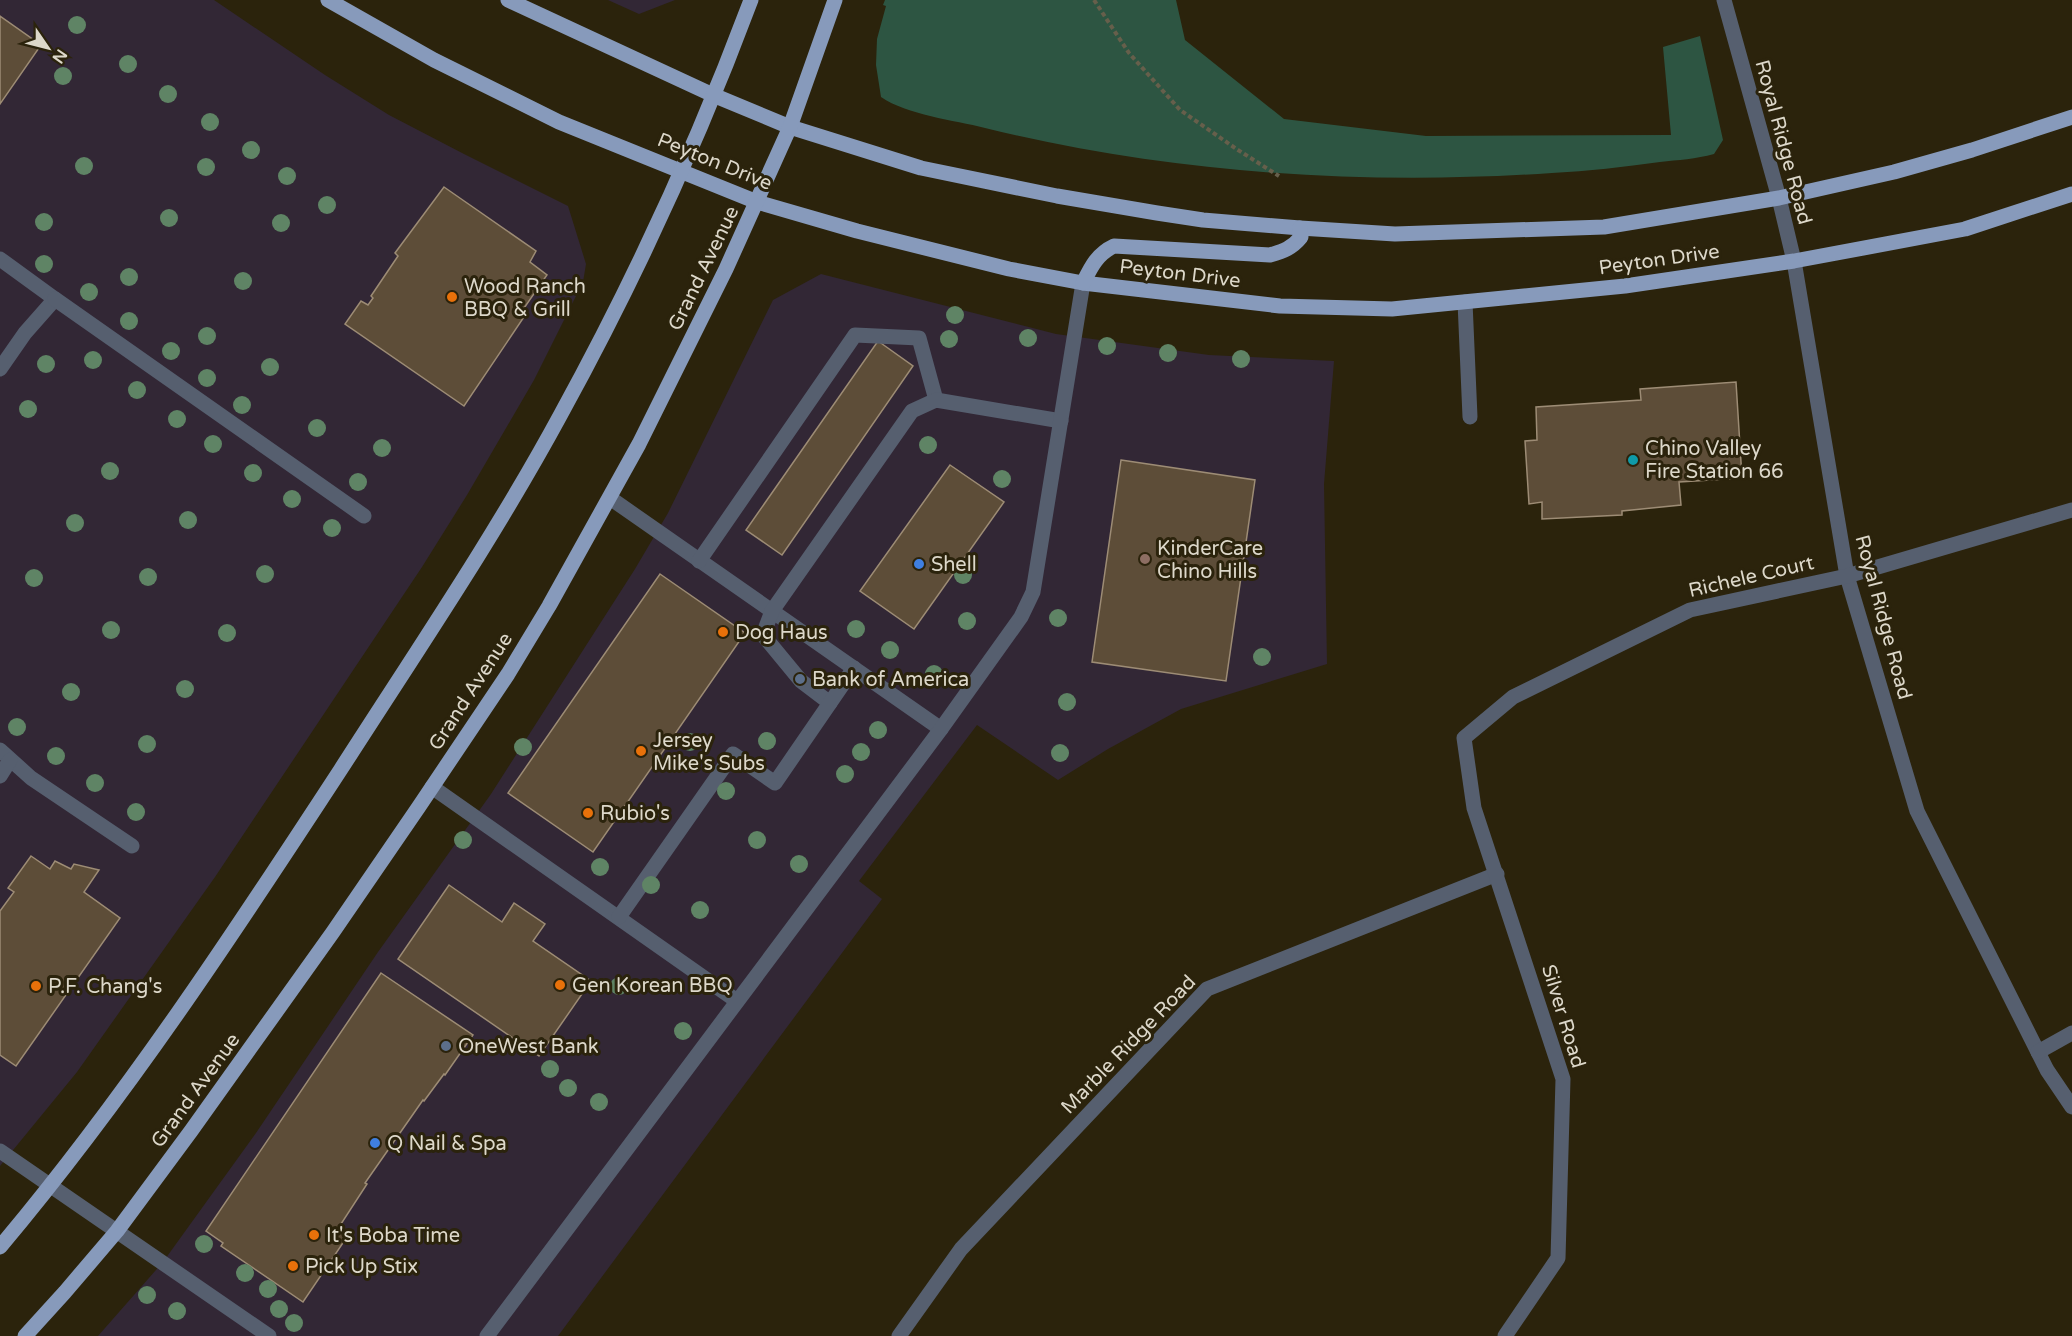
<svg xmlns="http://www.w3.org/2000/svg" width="2072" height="1336" font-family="'Varela Round',sans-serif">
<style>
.commercial{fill:#322735}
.green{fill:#2d5542}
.building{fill:#5d4d38;stroke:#9d8c75;stroke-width:1.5}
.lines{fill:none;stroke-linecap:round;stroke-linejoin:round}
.path{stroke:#665f4b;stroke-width:4;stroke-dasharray:4.5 3;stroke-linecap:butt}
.minor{stroke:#565f6f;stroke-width:15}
.major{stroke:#879abb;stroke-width:15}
.tree{fill:#5f8465}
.food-dot{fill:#e8710a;stroke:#2b230c;stroke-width:2}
.culture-dot{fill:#0f9aa8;stroke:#2b230c;stroke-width:2}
.education-dot{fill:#8d6e63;stroke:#2b230c;stroke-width:2}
.shop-dot{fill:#3f7fe0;stroke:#2b230c;stroke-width:2}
.service-dot{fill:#5c6f8a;stroke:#2b230c;stroke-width:2}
.labels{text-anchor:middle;stroke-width:6;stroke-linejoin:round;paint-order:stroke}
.street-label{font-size:20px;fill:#ddd8ca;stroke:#2b230c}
.poi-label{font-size:20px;fill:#ddd8ca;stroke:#2b230c;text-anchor:start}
</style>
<rect width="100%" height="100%" fill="#2b230c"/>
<g class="commercial">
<polygon points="0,0 214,0 325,75 389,115 464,154 568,206 586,264 583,282 534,380 467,495 422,567 215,877 77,1072 0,1166"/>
<polygon points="608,0 675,0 639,14"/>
<polygon points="821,274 1056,334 1209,355 1334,361 1324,484 1327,664 1181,709 1108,749 1058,780 977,725 859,881 882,899 558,1336 98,1336 163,1262 256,1133 378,952 491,794 635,569 668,513 773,300"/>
</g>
<path class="green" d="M885 0H1176L1185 40 1284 119 1426 136 1671 135 1663 47 1700 36 1723 140 1714 154C1696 159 1678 160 1660 162 1624 167 1588 171 1552 173 1362 186 1170 173 985 128 954 120 907 115 881 97L876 65 877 39 886 6 883 5Z"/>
<g class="building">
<polygon points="0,16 41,45 0,104"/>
<polygon points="444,187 536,251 530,262 547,275 522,311 526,314 464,406 345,324 361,301 368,305 373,298 371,296 398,256 395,253"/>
<polygon points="878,341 913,366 782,555 746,530"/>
<polygon points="1736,382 1742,478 1679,482 1681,505 1622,511 1622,515 1542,519 1542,502 1529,504 1525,441 1537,440 1536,407 1641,400 1640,389"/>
<polygon points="1121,460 1255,480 1226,681 1092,662"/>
<polygon points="950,465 1004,502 914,629 860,591"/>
<polygon points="660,574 745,633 593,852 508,793"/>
<polygon points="31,856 50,869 55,861 71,869 74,864 99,870 84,892 120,918 16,1066 0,1055 0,911 14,892 8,888"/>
<polygon points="449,885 502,922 514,903 545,924 533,941 591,981 539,1056 398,959"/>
<polygon points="381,973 473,1035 445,1075 444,1074 424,1101 423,1100 365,1183 367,1184 339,1227 349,1234 303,1302 221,1246 223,1243 206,1231"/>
</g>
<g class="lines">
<polyline class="path" points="1094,0 1129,53 1180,110 1238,150 1279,176"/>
<g class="minor">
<polyline points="1724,0 1779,198 1794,261 1847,576 1917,811 2047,1070 2072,1107"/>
<polyline points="0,259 55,299 25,333 0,369"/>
<polyline points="55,299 364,516"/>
<polyline points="1465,302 1470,417"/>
<polyline points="610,498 941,729"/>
<polyline points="699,561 855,335 919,338 936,400"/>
<polyline points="830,703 801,681 763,635 772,611 912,411 936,400 1061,421"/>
<polyline points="0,750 31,778 132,846"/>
<polyline points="0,776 10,760"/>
<polyline points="432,787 737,1001"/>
<polyline points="619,917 733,754 775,783 854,668"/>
<polyline points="2038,1052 2072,1033"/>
<polyline points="0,1151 269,1336"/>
<polyline points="487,1336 941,729 1021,617 1033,592 1083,283"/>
<polyline points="899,1336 961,1249 1207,989 1497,874"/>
<polyline points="1505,1336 1558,1258 1563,1079 1474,808 1464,738 1513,697 1690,610 1847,576 2072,510"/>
</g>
<g class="major">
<polyline points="328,0 434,60 559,122 757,202 857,231 1009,269 1083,283 1280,306 1392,309 1625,286 1794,261 1965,229 2072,194"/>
<polyline points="508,0 713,95 790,127 921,168 1057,196 1157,213 1203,220 1300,228 1395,234 1604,227 1779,198 1894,172 1972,150 2072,117"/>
<path d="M1083 283C1091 267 1097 254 1114 246L1270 255C1284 251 1292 248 1301 237L1300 228"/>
<path d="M0 1247C126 1097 234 933 341 769 416 652 495 536 561 414 634 281 698 142 751 0"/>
<polyline points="25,1336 65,1292 117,1231 191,1131 333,932 418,808 508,674 549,606 639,444 726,269 790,127 835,0"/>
</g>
</g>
<g class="tree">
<circle cx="77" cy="25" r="9"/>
<circle cx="128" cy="64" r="9"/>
<circle cx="63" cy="76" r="9"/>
<circle cx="168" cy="94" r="9"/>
<circle cx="210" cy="122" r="9"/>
<circle cx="251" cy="150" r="9"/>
<circle cx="84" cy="166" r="9"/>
<circle cx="206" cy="167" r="9"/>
<circle cx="287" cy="176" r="9"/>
<circle cx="327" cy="205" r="9"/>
<circle cx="169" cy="218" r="9"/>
<circle cx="44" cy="222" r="9"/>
<circle cx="281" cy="223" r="9"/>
<circle cx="44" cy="264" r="9"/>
<circle cx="129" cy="277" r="9"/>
<circle cx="243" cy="281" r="9"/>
<circle cx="89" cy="292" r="9"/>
<circle cx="955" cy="315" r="9"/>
<circle cx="129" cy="321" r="9"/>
<circle cx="207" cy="336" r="9"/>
<circle cx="1028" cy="338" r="9"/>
<circle cx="949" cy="339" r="9"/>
<circle cx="1107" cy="346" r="9"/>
<circle cx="171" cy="351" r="9"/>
<circle cx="1168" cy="353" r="9"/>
<circle cx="1241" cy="359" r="9"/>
<circle cx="93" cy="360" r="9"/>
<circle cx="46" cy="364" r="9"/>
<circle cx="270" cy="367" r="9"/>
<circle cx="207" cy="378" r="9"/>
<circle cx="137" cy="390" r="9"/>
<circle cx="242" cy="405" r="9"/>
<circle cx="28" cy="409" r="9"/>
<circle cx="177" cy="419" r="9"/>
<circle cx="317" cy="428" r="9"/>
<circle cx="213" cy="444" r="9"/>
<circle cx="928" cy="445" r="9"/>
<circle cx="382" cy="448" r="9"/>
<circle cx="110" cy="471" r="9"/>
<circle cx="253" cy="473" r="9"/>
<circle cx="1002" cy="479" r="9"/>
<circle cx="358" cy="482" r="9"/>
<circle cx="292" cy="499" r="9"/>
<circle cx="188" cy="520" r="9"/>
<circle cx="75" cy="523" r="9"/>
<circle cx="332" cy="528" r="9"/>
<circle cx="265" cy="574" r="9"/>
<circle cx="963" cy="575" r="9"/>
<circle cx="148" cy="577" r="9"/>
<circle cx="34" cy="578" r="9"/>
<circle cx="1058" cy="618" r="9"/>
<circle cx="967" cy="621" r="9"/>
<circle cx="856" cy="629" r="9"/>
<circle cx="111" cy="630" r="9"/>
<circle cx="227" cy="633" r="9"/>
<circle cx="890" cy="650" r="9"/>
<circle cx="1262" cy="657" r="9"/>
<circle cx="934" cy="674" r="9"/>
<circle cx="185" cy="689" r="9"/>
<circle cx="71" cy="692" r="9"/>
<circle cx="1067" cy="702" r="9"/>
<circle cx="17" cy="727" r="9"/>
<circle cx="878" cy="730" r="9"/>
<circle cx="767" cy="741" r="9"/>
<circle cx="690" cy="742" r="9"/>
<circle cx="147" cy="744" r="9"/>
<circle cx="523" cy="747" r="9"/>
<circle cx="861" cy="752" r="9"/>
<circle cx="1060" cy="753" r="9"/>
<circle cx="56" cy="756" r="9"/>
<circle cx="845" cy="774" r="9"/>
<circle cx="95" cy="783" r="9"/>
<circle cx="726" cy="791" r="9"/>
<circle cx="136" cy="812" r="9"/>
<circle cx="463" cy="840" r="9"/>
<circle cx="757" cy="840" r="9"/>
<circle cx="799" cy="864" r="9"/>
<circle cx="600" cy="867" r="9"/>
<circle cx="651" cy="885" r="9"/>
<circle cx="700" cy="910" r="9"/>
<circle cx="619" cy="986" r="9"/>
<circle cx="683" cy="1031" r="9"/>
<circle cx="550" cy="1069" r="9"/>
<circle cx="568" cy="1088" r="9"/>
<circle cx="599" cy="1102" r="9"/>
<circle cx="204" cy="1244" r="9"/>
<circle cx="245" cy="1273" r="9"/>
<circle cx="268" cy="1289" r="9"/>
<circle cx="147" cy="1295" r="9"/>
<circle cx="279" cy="1309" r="9"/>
<circle cx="177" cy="1311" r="9"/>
<circle cx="294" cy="1323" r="9"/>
</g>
<g class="food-dot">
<circle cx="452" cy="297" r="6"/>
<circle cx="723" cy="632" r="6"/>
<circle cx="641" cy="751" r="6"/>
<circle cx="588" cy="813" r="6"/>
<circle cx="560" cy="985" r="6"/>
<circle cx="36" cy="986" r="6"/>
<circle cx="314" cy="1235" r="6"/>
<circle cx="293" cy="1266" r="6"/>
</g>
<circle class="culture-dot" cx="1633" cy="460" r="6"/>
<circle class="education-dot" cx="1145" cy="559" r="6"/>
<g class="shop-dot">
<circle cx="919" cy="564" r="6"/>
<circle cx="375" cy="1143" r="6"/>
</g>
<g class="service-dot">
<circle cx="800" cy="679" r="6"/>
<circle cx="446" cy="1046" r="6"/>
</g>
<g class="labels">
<g class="street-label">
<text transform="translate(1784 142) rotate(75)" y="7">Royal Ridge Road</text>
<text transform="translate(715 161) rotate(22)" y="7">Peyton Drive</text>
<text transform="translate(1659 259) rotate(-8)" y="7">Peyton Drive</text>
<text transform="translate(703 268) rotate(-64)" y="7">Grand Avenue</text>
<text transform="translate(1180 273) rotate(7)" y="7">Peyton Drive</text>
<text transform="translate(1751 576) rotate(-13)" y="7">Richele Court</text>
<text transform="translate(1884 617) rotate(75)" y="7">Royal Ridge Road</text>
<text transform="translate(470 691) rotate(-57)" y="7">Grand Avenue</text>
<text transform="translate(1564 1016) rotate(73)" y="7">Silver Road</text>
<text transform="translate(1128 1044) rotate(-46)" y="7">Marble Ridge Road</text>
<text transform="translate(195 1090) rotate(-54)" y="7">Grand Avenue</text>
</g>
<g class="poi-label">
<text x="464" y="293">Wood Ranch<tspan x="464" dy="23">BBQ &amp; Grill</tspan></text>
<text x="1645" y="455">Chino Valley<tspan x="1645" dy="23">Fire Station 66</tspan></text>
<text x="1157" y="555">KinderCare<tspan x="1157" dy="23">Chino Hills</tspan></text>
<text x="931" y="571">Shell</text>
<text x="735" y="639">Dog Haus</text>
<text x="812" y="686">Bank of America</text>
<text x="653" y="747">Jersey<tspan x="653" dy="23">Mike's Subs</tspan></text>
<text x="600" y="820">Rubio's</text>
<text x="572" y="992">Gen Korean BBQ</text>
<text x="48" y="993">P.F. Chang's</text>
<text x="458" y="1053">OneWest Bank</text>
<text x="387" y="1150">Q Nail &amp; Spa</text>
<text x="326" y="1242">It's Boba Time</text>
<text x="305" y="1273">Pick Up Stix</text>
</g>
</g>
<g transform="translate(48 48) rotate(125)" stroke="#2b230c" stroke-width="4.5" paint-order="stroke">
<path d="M0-4.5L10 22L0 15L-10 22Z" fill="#ddd8ca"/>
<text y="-9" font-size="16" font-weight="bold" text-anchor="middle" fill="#ddd8ca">N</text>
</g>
</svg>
